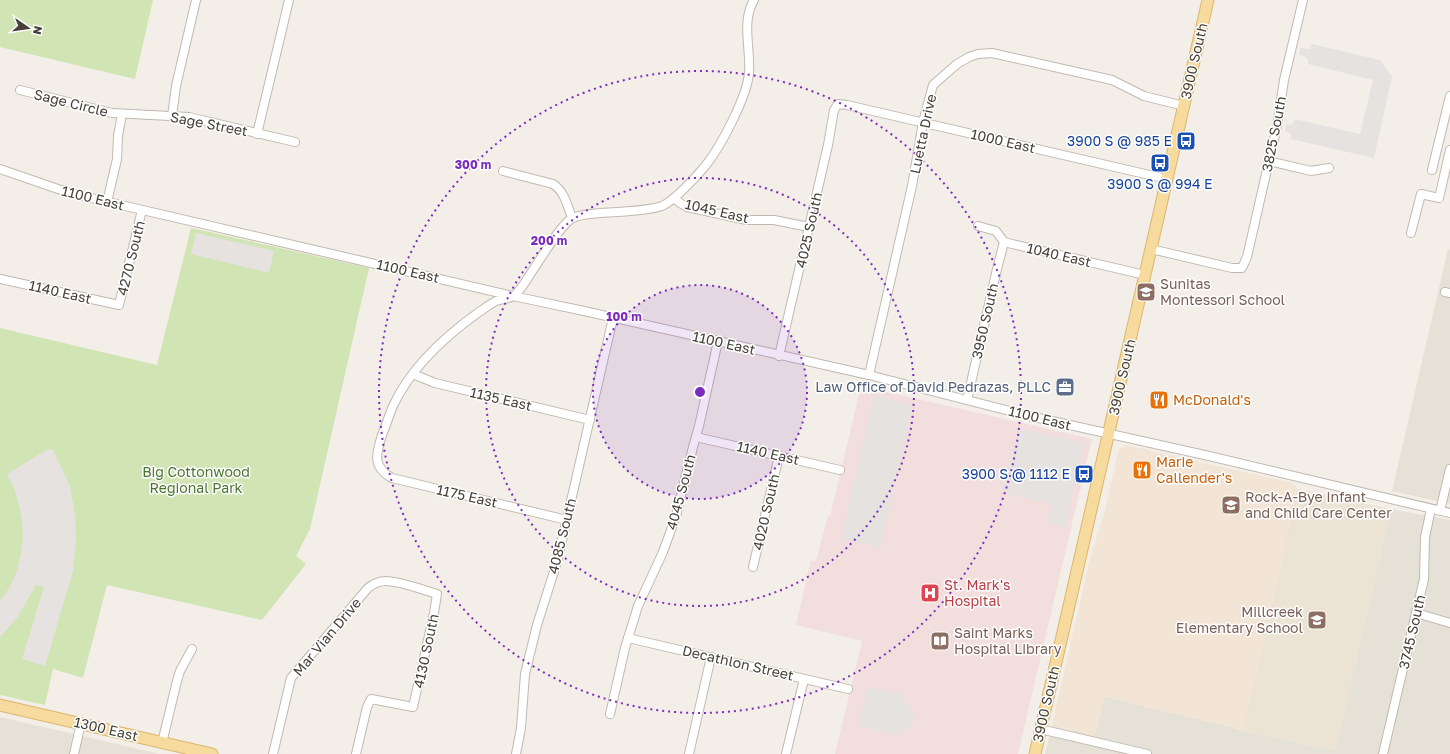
<svg xmlns="http://www.w3.org/2000/svg" width="1450" height="754" font-family="'Golos Text',sans-serif">
<style>
.residential{fill:#e6e1d7}
.commercial{fill:#f3e5d5}
.education{fill:#ebe3d3}
.medical{fill:#f2dfdd}
.green{fill:#d0e4b4}
.parking{fill:#e5e2e0}
.lines{fill:none;stroke-linecap:round;stroke-linejoin:round}
.minor-casing{stroke:#c1b9af;stroke-width:10}
.major-casing{stroke:#dbb66f;stroke-width:13}
.minor{stroke:#fff;stroke-width:8}
.major{stroke:#f7da9e;stroke-width:11}
.ring{fill:none;stroke:#7b2cbf;stroke-width:2;stroke-dasharray:2 4}
.labels{text-anchor:middle;stroke-width:3;stroke-linejoin:round;paint-order:stroke}
.street-label{font-size:14px;fill:#464037;stroke:#fff}
.transit-label{font-size:14px;fill:#164399;stroke:#fff;text-anchor:end}
.education-label{font-size:14px;fill:#785e54;stroke:#fff;text-anchor:start}
.service-label{font-size:14px;fill:#4e5e75;stroke:#fff;text-anchor:end}
.food-label{font-size:14px;fill:#c56008;stroke:#fff;text-anchor:start}
.park-label{font-size:14px;fill:#4c732f;stroke:#fff}
.health-label{font-size:14px;fill:#be3a42;stroke:#fff;text-anchor:start}
.centre{fill:#7b2cbf;stroke:#fff;stroke-width:2}
.ring-label{font-size:12px;text-anchor:middle;font-weight:bold;fill:#7b2cbf;stroke:#fff;stroke-width:3;stroke-linejoin:round;paint-order:stroke}
</style>
<rect width="100%" height="100%" fill="#f3efe8"/>
<g class="residential">
<polygon points="1448,249 1450,250 1450,504 1392,491"/>
<polygon points="1391,509 1450,520 1450,754 1045,754 1052,725 1072,731 1104,696 1151,708 1228,726 1243,731 1335,751"/>
<polygon points="0,717 160,754 0,754"/>
</g>
<polygon class="commercial" points="1126,445 1292,483 1298,489 1243,731 1228,726 1151,708 1105,696 1095,736 1052,725 1089,562 1104,514 1119,449"/>
<polygon class="education" points="1298,489 1391,509 1335,751 1243,731"/>
<polygon class="medical" points="861,386 1092,439 1018,754 835,754 862,641 796,625 811,560 816,561 828,515 830,516"/>
<g class="green">
<polygon points="0,0 153,0 135,79 0,47"/>
<polygon points="191,228 369,268 310,529 296,556 306,564 262,620 107,585 83,678 53,669 45,705 0,695 0,328 157,365"/>
</g>
<g class="parking">
<polygon points="1312,44 1380,60 1392,77 1374,158 1291,139 1291,134 1285,131 1286,124 1292,125 1295,119 1360,134 1373,80 1308,64 1308,60 1306,57 1299,55 1300,48 1310,49"/>
<polygon points="196,233 274,251 269,273 191,254"/>
<polygon points="874,396 913,405 880,548 841,538"/>
<polygon points="1019,428 1084,443 1065,527 1047,523 1051,504 1002,493"/>
<polygon points="48,449 53,450 70,486 75,514 76,540 73,571 45,666 22,659 44,587 36,585 17,618 0,637 0,601 9,588 17,571 21,554 23,537 22,521 18,502 14,488 7,474"/>
<polygon points="875,688 902,694 915,716 911,727 907,729 901,730 900,735 859,726 867,689"/>
</g>
<g class="lines">
<g class="minor-casing">
<g id="minor">
<polyline points="20,90 112,113 189,117 295,142"/>
<polyline points="172,116 176,86 196,0"/>
<polyline points="257,134 289,0"/>
<polyline points="1269,161 1311,171 1329,168"/>
<polyline points="0,169 58,189 91,198 513,296 584,311 869,375 1025,415 1209,456 1450,513"/>
<polyline points="1432,170 1450,96"/>
<path d="M503 171 553 184C565 192 567 205 572 218"/>
<polyline points="674,198 680,203 687,207 747,220 774,220 809,227"/>
<polyline points="107,202 117,159 118,136 122,114"/>
<polyline points="978,226 996,231 1004,242 1145,275"/>
<polyline points="1411,233 1421,194 1439,198 1450,150"/>
<polyline points="1151,249 1232,268 1242,268 1247,257 1277,126 1284,80 1303,0"/>
<polyline points="0,279 119,305 142,210"/>
<polyline points="1445,292 1450,293"/>
<polyline points="779,356 828,145 834,110 838,104 847,105 1167,179"/>
<polyline points="413,374 435,383 590,420"/>
<polyline points="869,375 912,186 923,122 933,85 957,64 969,57 978,54 992,53 1112,80 1144,96 1184,106"/>
<polyline points="967,400 997,269 1004,242"/>
<polyline points="696,437 840,470"/>
<polyline points="1440,511 1450,469"/>
<path d="M567 520 392 478C372 467 376 454 382 435 386 426 389 415 393 406 411 367 444 337 479 312 484 309 490 304 496 301 502 299 510 299 515 295 522 288 526 281 531 273 540 260 559 227 571 219 579 214 592 214 601 213 617 212 648 211 662 206 674 201 697 176 706 165 721 146 747 97 749 73 751 50 741 21 754 0"/>
<polyline points="753,567 779,456"/>
<polyline points="1416,613 1450,623"/>
<polyline points="628,638 848,689"/>
<polyline points="610,714 625,648 638,606 663,552 676,516 693,447 699,426 718,341"/>
<polyline points="1040,729 1147,754"/>
<polyline points="162,743 177,681 180,671 192,649"/>
<polyline points="74,754 81,723"/>
<path d="M273 754 291 678 368 588C373 584 379 581 386 581 399 581 424 590 437 594L434 613 413 707 371 699 367 707 356 754"/>
<polyline points="516,754 521,728 525,674 537,625 557,562 613,318"/>
<polyline points="689,754 711,657"/>
<polyline points="786,754 804,679"/>
<polyline points="1383,754 1424,579 1425,537 1431,509"/>
</g>
</g>
<g class="major-casing">
<g id="major">
<polyline points="0,705 212,754"/>
<polyline points="1035,754 1208,0"/>
</g>
</g>
<use href="#minor" class="minor"/>
<use href="#major" class="major"/>
</g>
<circle cx="700" cy="392" r="107" fill="#7b2cbf" fill-opacity=".12"/>
<g class="ring">
<circle cx="700" cy="392" r="107"/>
<circle cx="700" cy="392" r="214"/>
<circle cx="700" cy="392" r="321"/>
</g>
<defs>
<g id="bus-square" transform="scale(1)"><rect x="-9" y="-9" width="18" height="18" rx="4" fill="#1a4fb4" stroke="#fff"/><path d="M-5-6H5V4H4V6H2V4H-2V6H-4V4H-5ZM-3.5-4V0h7V-4ZM-3.5 1.2v1.5H-2V1.2ZM2 1.2v1.5H3.5V1.2Z" fill="#fff"/></g>
<g id="school-square" transform="scale(1)"><rect x="-9" y="-9" width="18" height="18" rx="4" fill="#8d6e63" stroke="#fff"/><path d="M0-5L7-2L0 1L-7-2ZM-4 1L0 2.5L4 1V4Q0 6-4 4Z" fill="#fff"/></g>
<g id="office-square" transform="scale(1)"><rect x="-9" y="-9" width="18" height="18" rx="4" fill="#5c6f8a" stroke="#fff"/><path d="M-6-3h4V-5.5h4V-3h4V5H-6ZM-1-4.5V-3h2v-1.5ZM-6 0V1H6V0Z" fill="#fff"/></g>
<g id="restaurant-square" transform="scale(1)"><rect x="-9" y="-9" width="18" height="18" rx="4" fill="#e8710a" stroke="#fff"/><path d="M-5-6h1v4h1v-4h1v4h1v-4h1v5L-1.5 .5V6h-2V.5L-5-1ZM5-6V6H3V1.5H1.5Q1.5-4 5-6Z" fill="#fff"/></g>
<g id="hospital-square" transform="scale(1)"><rect x="-9" y="-9" width="18" height="18" rx="4" fill="#e0444e" stroke="#fff"/><path d="M-5-5h3v3.5h4V-5h3V5h-3V1.5h-4V5h-3Z" fill="#fff"/></g>
<g id="library-square" transform="scale(1)"><rect x="-9" y="-9" width="18" height="18" rx="4" fill="#8d6e63" stroke="#fff"/><path d="M-6-4Q-3-5.5-.7-3.5V5Q-3 3-6 4ZM6-4Q3-5.5 .7-3.5V5Q3 3 6 4Z" fill="#fff"/></g>
</defs>
<g fill-rule="evenodd">
<use href="#bus-square" x="1186" y="141"/>
<use href="#bus-square" x="1160" y="163"/>
<use href="#school-square" x="1146" y="292"/>
<use href="#office-square" x="1065" y="387"/>
<use href="#restaurant-square" x="1159" y="400"/>
<use href="#restaurant-square" x="1142" y="470"/>
<use href="#bus-square" x="1084" y="474"/>
<use href="#school-square" x="1231" y="505"/>
<use href="#hospital-square" x="930" y="593"/>
<use href="#school-square" x="1317" y="620"/>
<use href="#library-square" x="940" y="641"/>
</g>
<g class="labels">
<g class="street-label">
<text transform="translate(1194 61) rotate(-77)" y="5">3900 South</text>
<text transform="translate(71 103) rotate(14)" y="5">Sage Circle</text>
<text transform="translate(209 124) rotate(11)" y="5">Sage Street</text>
<text transform="translate(923 134) rotate(-78)" y="5">Luetta Drive</text>
<text transform="translate(1274 134) rotate(-79)" y="5">3825 South</text>
<text transform="translate(1003 141) rotate(13)" y="5">1000 East</text>
<text transform="translate(93 198) rotate(14)" y="5">1100 East</text>
<text transform="translate(717 211) rotate(13)" y="5">1045 East</text>
<text transform="translate(809 230) rotate(-77)" y="5">4025 South</text>
<text transform="translate(1059 255) rotate(13)" y="5">1040 East</text>
<text transform="translate(131 258) rotate(-76)" y="5">4270 South</text>
<text transform="translate(408 271) rotate(13)" y="5">1100 East</text>
<text transform="translate(60 292) rotate(13)" y="5">1140 East</text>
<text transform="translate(985 321) rotate(-77)" y="5">3950 South</text>
<text transform="translate(724 343) rotate(13)" y="5">1100 East</text>
<text transform="translate(1122 377) rotate(-77)" y="5">3900 South</text>
<text transform="translate(501 399) rotate(13)" y="5">1135 East</text>
<text transform="translate(1040 418) rotate(14)" y="5">1100 East</text>
<text transform="translate(768 453) rotate(13)" y="5">1140 East</text>
<text transform="translate(681 492) rotate(-75)" y="5">4045 South</text>
<text transform="translate(467 496) rotate(13)" y="5">1175 East</text>
<text transform="translate(766 512) rotate(-77)" y="5">4020 South</text>
<text transform="translate(562 536) rotate(-76)" y="5">4085 South</text>
<text transform="translate(1412 632) rotate(-77)" y="5">3745 South</text>
<text transform="translate(327 637) rotate(-50)" y="5">Mar Vian Drive</text>
<text transform="translate(426 651) rotate(-78)" y="5">4130 South</text>
<text transform="translate(738 663) rotate(13)" y="5">Decathlon Street</text>
<text transform="translate(1046 704) rotate(-77)" y="5">3900 South</text>
<text transform="translate(106 729) rotate(13)" y="5">1300 East</text>
</g>
<g class="transit-label">
<text x="1172" y="146">3900 S @ 985 E</text>
<text x="1160" y="189" text-anchor="middle">3900 S @ 994 E</text>
<text x="1070" y="479">3900 S @ 1112 E</text>
</g>
<g class="education-label">
<text x="1160" y="289">Sunitas<tspan x="1160" dy="16">Montessori School</tspan></text>
<text x="1245" y="502">Rock-A-Bye Infant<tspan x="1245" dy="16">and Child Care Center</tspan></text>
<text x="1303" y="617" text-anchor="end">Millcreek<tspan x="1303" dy="16">Elementary School</tspan></text>
<text x="954" y="638">Saint Marks<tspan x="954" dy="16">Hospital Library</tspan></text>
</g>
<g class="service-label">
<text x="1051" y="392">Law Office of David Pedrazas, PLLC</text>
</g>
<g class="food-label">
<text x="1173" y="405">McDonald's</text>
<text x="1156" y="467">Marie<tspan x="1156" dy="16">Callender's</tspan></text>
</g>
<g class="park-label">
<text x="196" y="477">Big Cottonwood<tspan x="196" dy="16">Regional Park</tspan></text>
</g>
<g class="health-label">
<text x="944" y="590">St. Mark's<tspan x="944" dy="16">Hospital</tspan></text>
</g>
</g>
<circle cx="700" cy="392" r="6" class="centre"/>
<g class="ring-label">
<text x="473" y="169">300 m</text>
<text x="549" y="245">200 m</text>
<text x="624" y="321">100 m</text>
</g>
<g transform="translate(28 28) rotate(103)" stroke="#ffffff" stroke-width="3" paint-order="stroke">
<path d="M0-3L7 15L0 10L-7 15Z" fill="#464037"/>
<text y="-6" font-size="11" font-weight="bold" text-anchor="middle" fill="#464037">N</text>
</g>
</svg>
